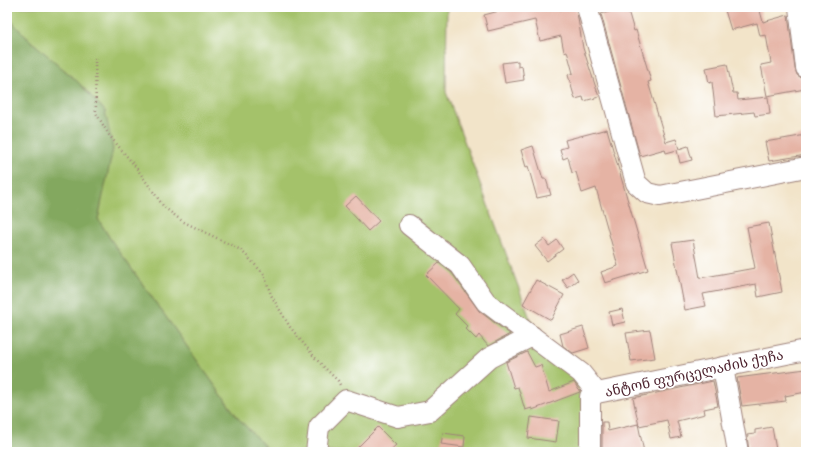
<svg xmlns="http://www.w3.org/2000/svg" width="813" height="459" font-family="Cardo,'Noto Serif Georgian',serif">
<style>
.green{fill:#a4c26a;stroke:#77704a}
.forest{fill:#83a85e;stroke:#666444}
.building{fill:#e5b3a4}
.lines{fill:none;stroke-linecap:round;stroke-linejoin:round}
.minor-casing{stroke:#9e827a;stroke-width:22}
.path{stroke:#9e827a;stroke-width:2.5;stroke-dasharray:1 3;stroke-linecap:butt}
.minor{stroke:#fff;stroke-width:20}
.labels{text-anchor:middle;stroke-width:3.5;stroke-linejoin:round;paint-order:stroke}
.street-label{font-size:14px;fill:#4a1f2b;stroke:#fff}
</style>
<rect width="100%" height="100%" fill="#fff"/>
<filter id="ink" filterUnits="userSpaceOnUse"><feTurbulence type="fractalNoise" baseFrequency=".025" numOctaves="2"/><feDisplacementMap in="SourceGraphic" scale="8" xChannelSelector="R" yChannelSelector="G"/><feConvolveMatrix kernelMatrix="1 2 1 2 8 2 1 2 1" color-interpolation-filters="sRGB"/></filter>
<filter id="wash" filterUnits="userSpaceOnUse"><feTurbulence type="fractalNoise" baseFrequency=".012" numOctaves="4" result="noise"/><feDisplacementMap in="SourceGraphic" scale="16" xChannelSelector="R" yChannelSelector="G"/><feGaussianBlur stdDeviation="0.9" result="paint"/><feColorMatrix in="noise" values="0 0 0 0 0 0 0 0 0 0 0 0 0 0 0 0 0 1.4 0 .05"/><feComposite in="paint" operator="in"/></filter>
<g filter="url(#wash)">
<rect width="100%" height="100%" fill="#f2e4c9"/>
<polygon class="green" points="7,7 447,7 446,92 531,321 598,401 597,452 270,452 238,418 111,240 98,219 104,188 105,111 77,81 24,35 7,16"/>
<polygon class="forest" points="7,16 24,35 77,81 105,111 113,149 98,219 111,240 238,418 270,452 7,452"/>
<g id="blocks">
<g class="building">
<polygon points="514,7 559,7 560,10 576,7 583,48 599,97 584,101 583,97 575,99 568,75 573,73 567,51 564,52 561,36 540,41 535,20 488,31 484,15"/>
<polygon points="627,7 634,31 636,30 651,81 648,82 666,142 676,139 679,149 688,146 692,160 680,163 677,150 666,153 665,149 640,156 601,14"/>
<polygon points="724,7 759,7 763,22 788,15 795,69 797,75 803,79 805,89 767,96 761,65 771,63 766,35 760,36 757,23 731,30"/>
<polygon points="518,61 518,67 522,66 524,80 505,83 502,63"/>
<polygon points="727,64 733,93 737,93 738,100 768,97 770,114 755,116 754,112 716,116 712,82 709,83 706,68"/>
<polygon points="607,129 648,270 605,283 601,272 618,266 596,188 582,193 576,172 572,173 568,157 563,159 560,149 567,147 565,140"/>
<polygon points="806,135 806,155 769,161 765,142"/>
<polygon points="533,146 543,179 546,179 551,195 537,198 528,166 526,167 521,150"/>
<polygon points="356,196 379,221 368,231 345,206"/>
<polygon points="769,223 782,292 758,297 756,284 703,294 706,306 685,310 672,243 693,240 700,278 755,268 747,227"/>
<polygon points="544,239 549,246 557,240 563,249 547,261 535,246"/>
<polygon points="439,263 452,273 479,311 510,334 488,346 479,335 476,339 465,328 467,326 455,314 459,309 426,275"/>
<polygon points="573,272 578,280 568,288 562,280"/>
<polygon points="536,280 564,295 551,320 523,304"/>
<polygon points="622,309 625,322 612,325 609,312"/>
<polygon points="583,327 589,348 573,353 563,346 560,334"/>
<polygon points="650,330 655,358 631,361 626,333"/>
<polygon points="527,352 535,367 541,365 549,392 574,382 580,392 532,410 532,408 525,410 518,387 514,388 506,362"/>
<polygon points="806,369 806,392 785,396 786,401 742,406 737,378"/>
<polygon points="713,381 718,406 704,409 705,414 677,421 681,437 671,439 667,420 639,426 633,398"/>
<polygon points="531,417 559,421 556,442 528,438"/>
<polygon points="602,422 607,422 608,431 638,424 644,452 602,452"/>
<polygon points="378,427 396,445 388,452 353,452"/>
<polygon points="772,427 776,450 770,452 749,452 747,435 755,434 755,430"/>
<polygon points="443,433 465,436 464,447 441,444"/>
</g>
</g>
</g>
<g filter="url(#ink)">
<use href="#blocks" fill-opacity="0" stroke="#9e827a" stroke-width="1"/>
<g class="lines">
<g class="minor-casing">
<g id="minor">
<polyline points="587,7 636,183 647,193 660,196 806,167"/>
<polyline points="799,7 806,68"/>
<polyline points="409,225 460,265 486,302 581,373 597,393"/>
<polyline points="723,367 738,452"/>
<polyline points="316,452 319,427 346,400 398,417 430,411 489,358 532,336"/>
<polyline points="590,452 590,397 597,393 806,350"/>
</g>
</g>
<polyline class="path" points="95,58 96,113 109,135 135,166 164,207 182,221 241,250 258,268 264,274 271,295 290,327 317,360 338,381 341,387"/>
<use href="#minor" class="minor"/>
</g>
</g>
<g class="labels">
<g class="street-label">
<text transform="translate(694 373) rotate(-12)" y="5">ანტონ ფურცელაძის ქუჩა</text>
</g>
</g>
<rect width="813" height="459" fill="none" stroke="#fff" stroke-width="24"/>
</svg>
